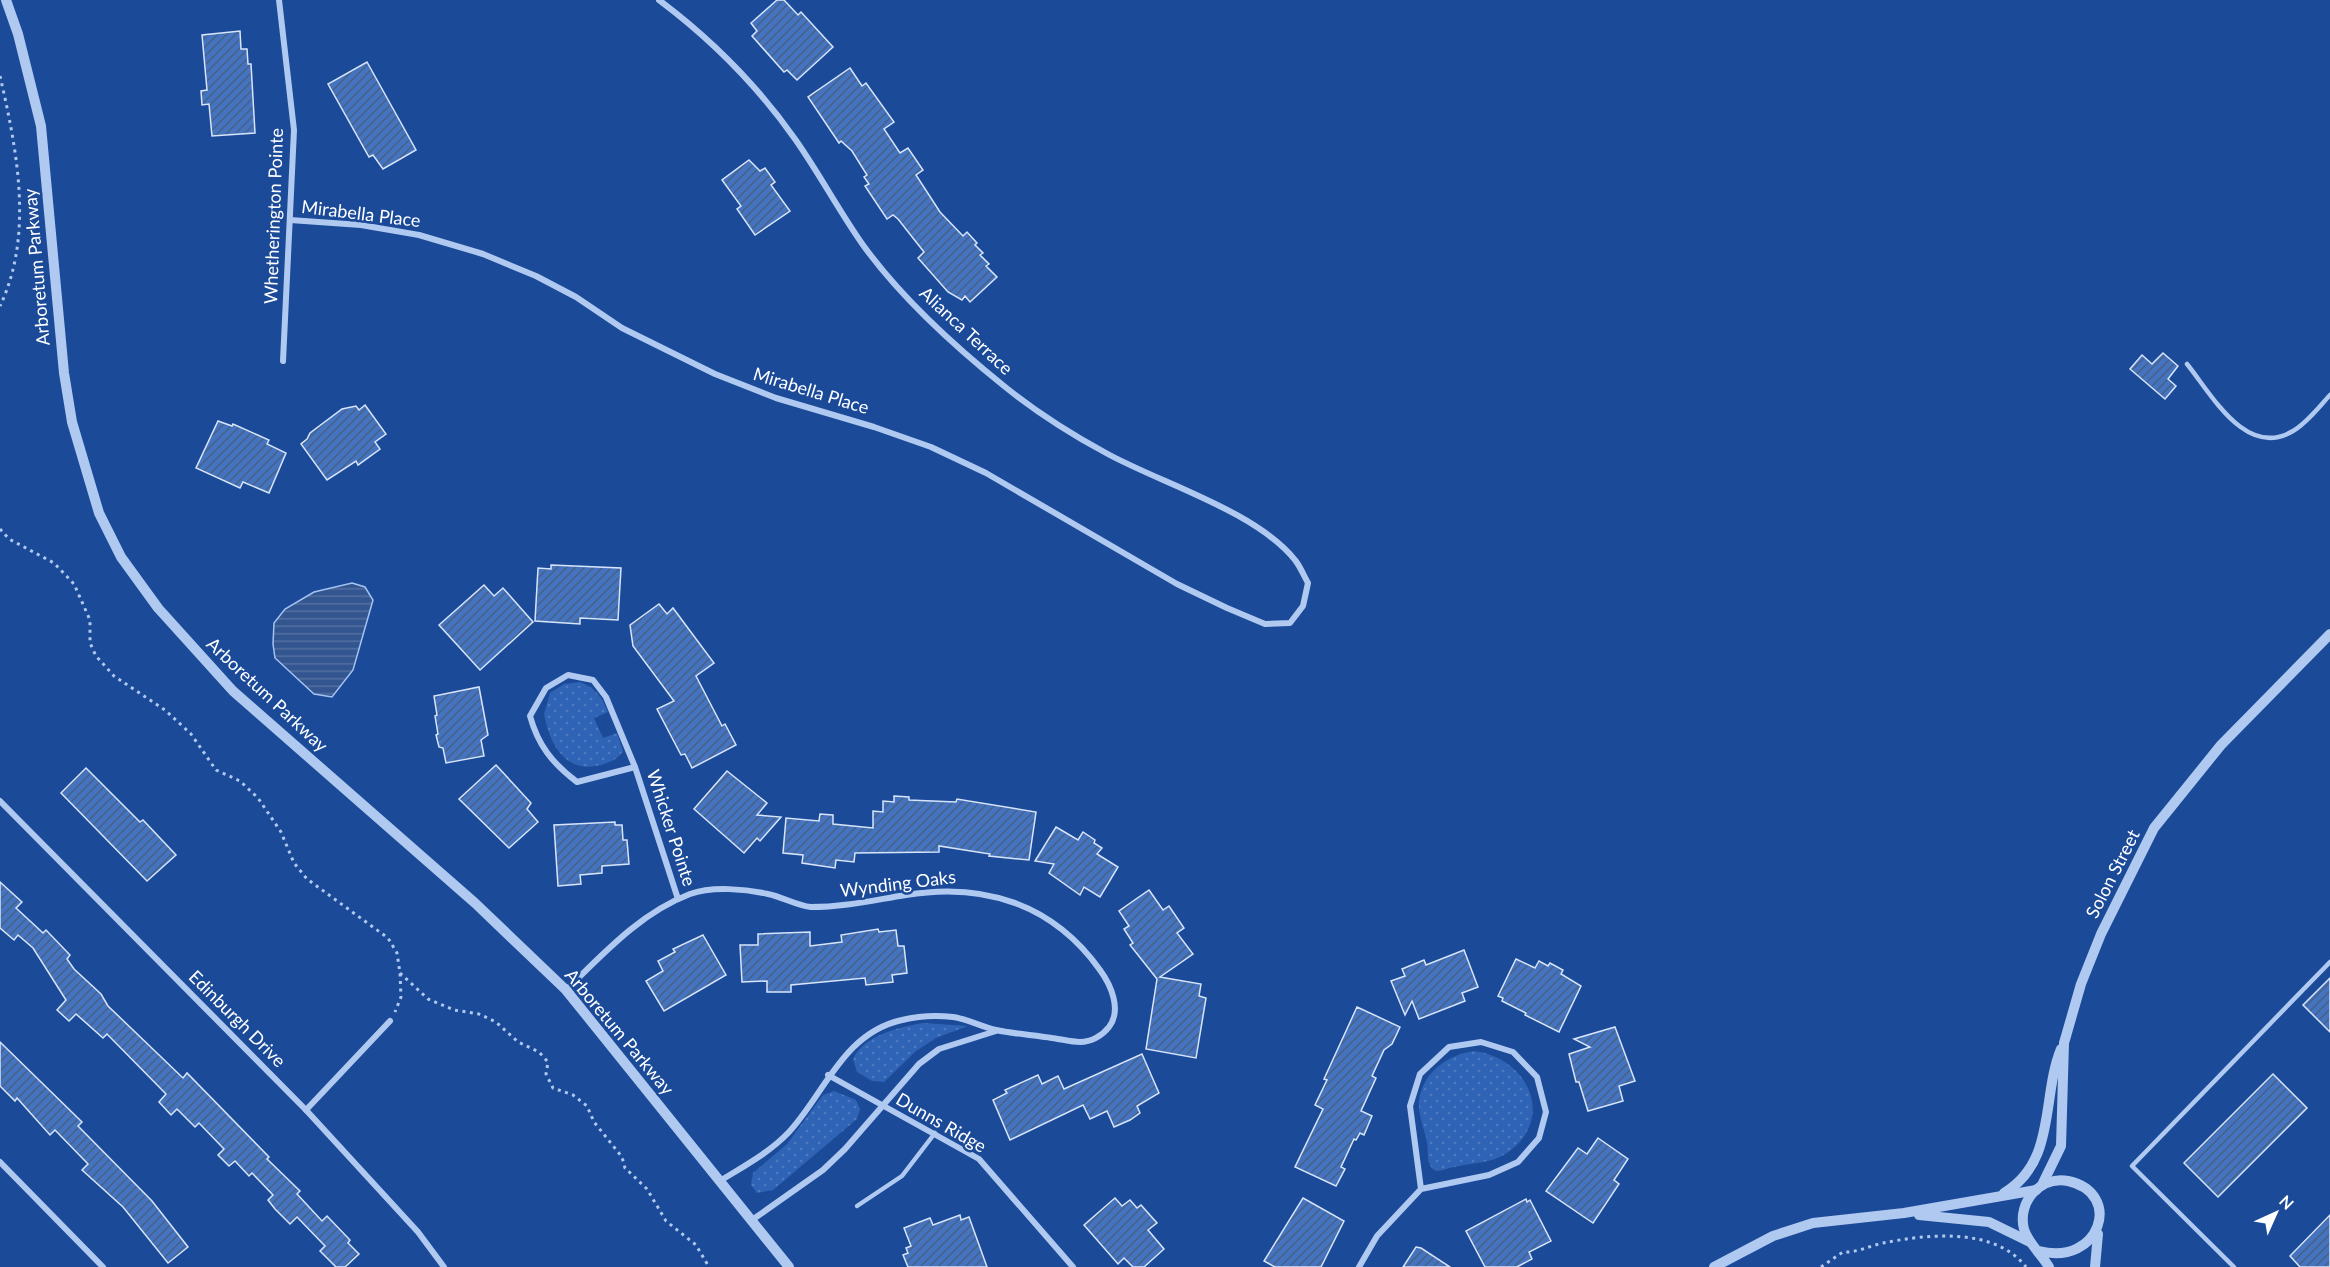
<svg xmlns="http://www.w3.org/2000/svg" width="2330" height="1267" font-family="Lato,sans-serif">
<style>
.garden{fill:url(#garden-dots)}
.water{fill:url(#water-rules);stroke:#a3c3f2;stroke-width:1.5}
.building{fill:url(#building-hatch);stroke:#d7e5fb;stroke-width:1.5}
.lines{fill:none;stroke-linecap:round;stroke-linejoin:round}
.path{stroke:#b0c9f0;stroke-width:3;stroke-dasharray:3 4.5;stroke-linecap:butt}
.service{stroke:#b0c9f0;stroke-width:4.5}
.minor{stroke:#b0c9f0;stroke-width:6}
.tertiary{stroke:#b0c9f0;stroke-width:10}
.labels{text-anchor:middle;stroke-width:5;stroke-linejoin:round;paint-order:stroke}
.street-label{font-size:18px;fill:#fff;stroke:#1b4a98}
</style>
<defs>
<pattern id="garden-dots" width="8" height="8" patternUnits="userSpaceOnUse" patternTransform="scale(1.5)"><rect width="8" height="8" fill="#2f63b5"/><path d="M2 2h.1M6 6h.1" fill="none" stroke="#4e7ac0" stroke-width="1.8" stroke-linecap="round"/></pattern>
<pattern id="water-rules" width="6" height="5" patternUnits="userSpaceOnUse" patternTransform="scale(1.5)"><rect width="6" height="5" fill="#345690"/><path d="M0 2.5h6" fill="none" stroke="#526fa1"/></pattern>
<pattern id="building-hatch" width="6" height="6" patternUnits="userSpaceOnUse" patternTransform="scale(1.5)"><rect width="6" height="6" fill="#4473bf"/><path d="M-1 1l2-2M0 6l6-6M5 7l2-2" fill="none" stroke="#486086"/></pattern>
</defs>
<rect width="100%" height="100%" fill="#1b4a98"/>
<g class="garden">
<path d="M580 682C596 688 602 697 608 712L594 718 603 738 617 733 623 751C618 759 612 761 604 764 567 776 550 746 544 714L550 693 564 684Z"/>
<path d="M923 1023 968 1026 936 1038 916 1051 884 1082 872 1081 857 1072 853 1059C864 1035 900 1027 923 1023Z"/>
<path d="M1474 1051C1525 1057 1556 1114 1511 1150 1494 1164 1475 1162 1454 1167 1448 1168 1443 1171 1436 1171 1425 1165 1429 1153 1427 1142 1424 1128 1418 1115 1419 1101 1423 1072 1447 1055 1474 1051Z"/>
<polygon points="834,1091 856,1100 860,1109 857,1119 773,1190 757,1193 751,1185 753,1173 787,1144 823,1095"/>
</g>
<polygon class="water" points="352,583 365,587 373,600 353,670 332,697 314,694 275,658 273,644 274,623 285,609 314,592"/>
<g class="building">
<polygon points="777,0 784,0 798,15 801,12 833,47 797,80 787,70 784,72 752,36 757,31 751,23"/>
<polygon points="240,31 241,49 247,49 248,64 251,64 255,133 212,136 209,104 202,105 201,91 207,90 202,35"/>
<polygon points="367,62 416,150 383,169 373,155 369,157 328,84"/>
<polygon points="850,68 862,86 866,83 894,122 884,129 900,153 908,148 923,170 916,175 940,212 963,236 967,232 977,243 975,245 983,253 980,255 989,264 986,266 997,277 970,302 965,296 962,300 948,292 918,258 924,252 898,219 893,215 887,219 865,186 869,184 864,177 867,175 852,151 841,141 839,143 808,97"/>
<polygon points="749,160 760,171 765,168 775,182 771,185 790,211 755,235 737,209 741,206 722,180"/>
<polygon points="2163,353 2178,366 2168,379 2176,386 2165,399 2130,369 2142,355 2152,364"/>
<polygon points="365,405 386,434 375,442 380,449 358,465 356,461 327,480 301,444 307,439 310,433 342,409 356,406 359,410"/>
<polygon points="218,421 232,426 233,424 269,440 267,444 286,453 269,493 243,482 240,488 196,468"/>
<polygon points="551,565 621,568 618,620 580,618 580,624 535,621 538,568 551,569"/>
<polygon points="484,585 494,596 503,588 533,622 480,670 439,625"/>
<polygon points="659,604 667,614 673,608 714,663 696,676 722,726 725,724 736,745 692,768 685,754 681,755 657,709 674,701 633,646 630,625"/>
<polygon points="479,687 488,735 481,740 484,756 446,763 443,748 439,747 436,735 438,734 435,716 437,715 434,696"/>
<polygon points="496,765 531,803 527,809 538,822 509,848 459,799"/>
<polygon points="86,768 140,822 143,820 176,855 147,881 61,793"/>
<polygon points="727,771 767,803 757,815 781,817 760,841 757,838 744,853 694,809"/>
<polygon points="894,796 909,797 909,800 956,802 957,799 1036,812 1029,860 989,856 990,854 939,846 939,852 855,853 854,862 836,860 835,868 802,863 803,855 783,853 786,818 819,821 820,814 833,815 833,824 873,828 873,811 883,812 883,801 894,802"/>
<polygon points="615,822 615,825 622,825 623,840 627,840 629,864 602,866 602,873 580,875 581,884 558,886 554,825"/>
<polygon points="1056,827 1078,840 1083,832 1095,840 1094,843 1102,848 1097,854 1118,867 1100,897 1084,887 1080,895 1049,873 1054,864 1035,861"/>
<polygon points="0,882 22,902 16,908 43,933 46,930 70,955 67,959 74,969 101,994 108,1006 183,1078 187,1073 269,1157 267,1159 300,1191 297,1194 322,1221 327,1216 350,1240 348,1243 359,1254 345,1267 336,1267 320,1251 325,1246 297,1217 290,1224 275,1209 268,1200 273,1195 252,1173 249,1176 235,1161 229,1166 218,1155 224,1149 199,1123 195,1127 177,1109 171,1115 159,1102 166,1094 107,1034 103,1038 76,1014 69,1021 57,1010 66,1000 33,948 18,935 14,940 0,928"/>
<polygon points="1149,890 1163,910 1169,906 1184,928 1177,933 1193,954 1160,977 1201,984 1199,996 1206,998 1196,1058 1146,1049 1157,979 1130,945 1133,943 1124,929 1129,926 1119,911"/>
<polygon points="878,929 879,932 896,930 898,946 904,946 907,973 892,975 893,982 866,985 865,978 791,985 791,992 767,992 767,981 742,982 740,945 758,945 758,934 810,932 810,946 842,942 841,935"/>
<polygon points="703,935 726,975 664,1011 646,981 663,971 658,961 675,952 673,949"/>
<polygon points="1464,950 1478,987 1462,993 1465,1001 1419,1019 1412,1001 1405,1015 1391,981 1405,976 1402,969 1424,960 1426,965"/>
<polygon points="1516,959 1535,968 1539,961 1548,966 1550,963 1563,970 1561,974 1581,986 1559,1032 1525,1015 1526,1013 1502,1001 1503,998 1498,996"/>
<polygon points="2330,978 2330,1032 2303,1005"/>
<polygon points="1357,1007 1400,1027 1392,1044 1384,1050 1372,1076 1376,1078 1361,1111 1372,1116 1364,1135 1360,1133 1356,1140 1354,1139 1341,1167 1345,1169 1336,1186 1295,1167 1323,1109 1315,1105 1327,1080 1324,1079"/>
<polygon points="1615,1027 1635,1081 1619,1086 1623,1101 1588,1111 1579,1082 1576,1082 1569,1054 1590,1047 1574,1039"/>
<polygon points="0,1042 82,1122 78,1126 152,1201 188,1247 168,1263 123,1207 82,1170 88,1164 55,1130 50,1135 17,1098 15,1101 0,1086"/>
<polygon points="1142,1054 1159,1093 1137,1106 1140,1113 1130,1120 1114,1127 1107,1111 1090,1119 1083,1105 1010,1140 993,1100 1007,1093 1005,1090 1038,1075 1042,1084 1058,1076 1064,1089"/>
<polygon points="2273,1074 2307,1108 2218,1197 2184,1163"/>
<polygon points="1598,1138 1628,1159 1614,1180 1619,1184 1593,1223 1546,1191 1578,1148 1587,1154"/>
<polygon points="1115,1198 1122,1206 1130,1200 1137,1208 1141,1205 1157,1223 1148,1230 1164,1249 1144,1267 1133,1267 1124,1258 1118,1264 1084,1225"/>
<polygon points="1303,1198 1344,1221 1321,1267 1275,1267 1264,1261"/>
<polygon points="1526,1199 1527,1202 1530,1200 1551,1241 1529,1252 1532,1259 1517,1267 1485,1267 1466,1231"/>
<polygon points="960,1215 961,1220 969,1217 987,1267 908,1267 903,1255 908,1253 906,1248 911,1246 904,1228 930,1218 933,1225"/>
<polygon points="2330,1215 2330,1267 2300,1267 2290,1256"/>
<polygon points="1416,1247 1421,1248 1450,1267 1403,1267"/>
</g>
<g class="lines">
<g class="path">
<path d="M0 76C17 150 34 235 0 306"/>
<polyline points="0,529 9,539 54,563 74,584 90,620 90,643 96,656 114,676 165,710 191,734 216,770 240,781 258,798 281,832 294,863 307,879 388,938 397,953 400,973 401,997 395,1012"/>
<polyline points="400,973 428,999 454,1010 479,1014 496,1022 518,1042 539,1052 548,1062 546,1074 553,1088 573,1095 587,1106 594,1122 622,1157 625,1168 647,1189 666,1221 696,1245 709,1267"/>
<path d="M1821 1267 1843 1252C1856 1253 1869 1246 1883 1243 1928 1234 1995 1227 2026 1267"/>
</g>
<g class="service">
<path d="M2187 364C2212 395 2246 459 2293 431 2307 423 2319 407 2330 395"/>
<polyline points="857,1206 902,1176 935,1133"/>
<polyline points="2234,1267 2132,1166 2330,962"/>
</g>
<g class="minor">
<polyline points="279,0 294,130 283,361"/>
<path d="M290 220 361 225 419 235 483 254 536 276 576 297 622 328 715 374 776 398 874 427 931 447 986 473 1177 584 1227 608 1265 624 1290 623 1303 606 1308 583C1304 576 1300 566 1295 560 1256 511 1160 483 1106 453 1071 434 1035 411 1004 386 953 345 902 299 863 245 839 211 819 173 795 139 757 85 711 39 659 0"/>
<path d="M635 767 577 782C552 763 538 745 530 716L546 688 568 675 593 680 606 697 635 767 678 899"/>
<polyline points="0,801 306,1110 418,1232 444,1267"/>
<path d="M566 990C603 954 640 913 690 894 712 886 746 889 768 894 783 897 797 906 811 907 845 907 874 900 906 895 984 882 1053 904 1100 970 1111 985 1122 1010 1109 1027 1102 1036 1091 1042 1080 1042 1071 1042 1061 1039 1052 1038 1034 1035 1014 1034 996 1030 982 1027 968 1019 953 1017 937 1015 918 1016 902 1020 843 1033 825 1093 789 1132 769 1153 744 1166 720 1181"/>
<polyline points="828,1075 979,1159 1073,1267"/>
<polyline points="306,1110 390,1021"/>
<polyline points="0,1162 103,1267"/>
<polyline points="752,1220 823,1170 845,1149 919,1064 939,1049 996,1031"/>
<polyline points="1359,1267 1377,1236 1421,1189 1489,1175 1518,1162 1539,1138 1546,1112 1537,1077 1513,1052 1481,1042 1449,1047 1420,1074 1410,1106 1421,1189"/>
</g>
<g class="tertiary">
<polyline points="6,0 18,34 41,126 64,373 72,422 99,513 121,557 158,608 233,691 475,903 566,990 789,1267"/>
<polyline points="2042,1185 2061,1146 2064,1043 2081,984 2101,934 2154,828 2221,745 2330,634"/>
<path d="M2004 1193C2057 1161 2041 1098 2061 1049"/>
<polyline points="1919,1215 1989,1222 2030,1242"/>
<path d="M2039 1251C2100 1267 2124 1193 2068 1181 2040 1176 2017 1202 2024 1229 2028 1243 2042 1255 2049 1267"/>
<polyline points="1714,1267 1773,1236 1813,1223 1904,1213 2036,1190"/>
<polyline points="2095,1267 2098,1234"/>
</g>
</g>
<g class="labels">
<g class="street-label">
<text transform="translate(361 214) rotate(7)" y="6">Mirabella Place</text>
<text transform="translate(274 216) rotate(-88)" y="6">Whetherington Pointe</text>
<text transform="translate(37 267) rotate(-95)" y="6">Arboretum Parkway</text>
<text transform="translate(966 331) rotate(43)" y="6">Alianca Terrace</text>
<text transform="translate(811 391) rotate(17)" y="6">Mirabella Place</text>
<text transform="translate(267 695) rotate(43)" y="6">Arboretum Parkway</text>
<text transform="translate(671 828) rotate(72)" y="6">Whicker Pointe</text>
<text transform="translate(2113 874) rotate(-63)" y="6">Solon Street</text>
<text transform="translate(898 884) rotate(-7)" y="6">Wynding Oaks</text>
<text transform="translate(237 1019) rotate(45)" y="6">Edinburgh Drive</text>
<text transform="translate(619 1032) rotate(50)" y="6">Arboretum Parkway</text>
<text transform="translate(941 1123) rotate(30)" y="6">Dunns Ridge</text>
</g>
</g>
<g transform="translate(2276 1213) rotate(45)" stroke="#1b4a98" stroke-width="4.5" paint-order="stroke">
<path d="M0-4.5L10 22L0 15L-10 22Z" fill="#ffffff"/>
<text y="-9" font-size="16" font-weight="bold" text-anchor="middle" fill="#ffffff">N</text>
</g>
</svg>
